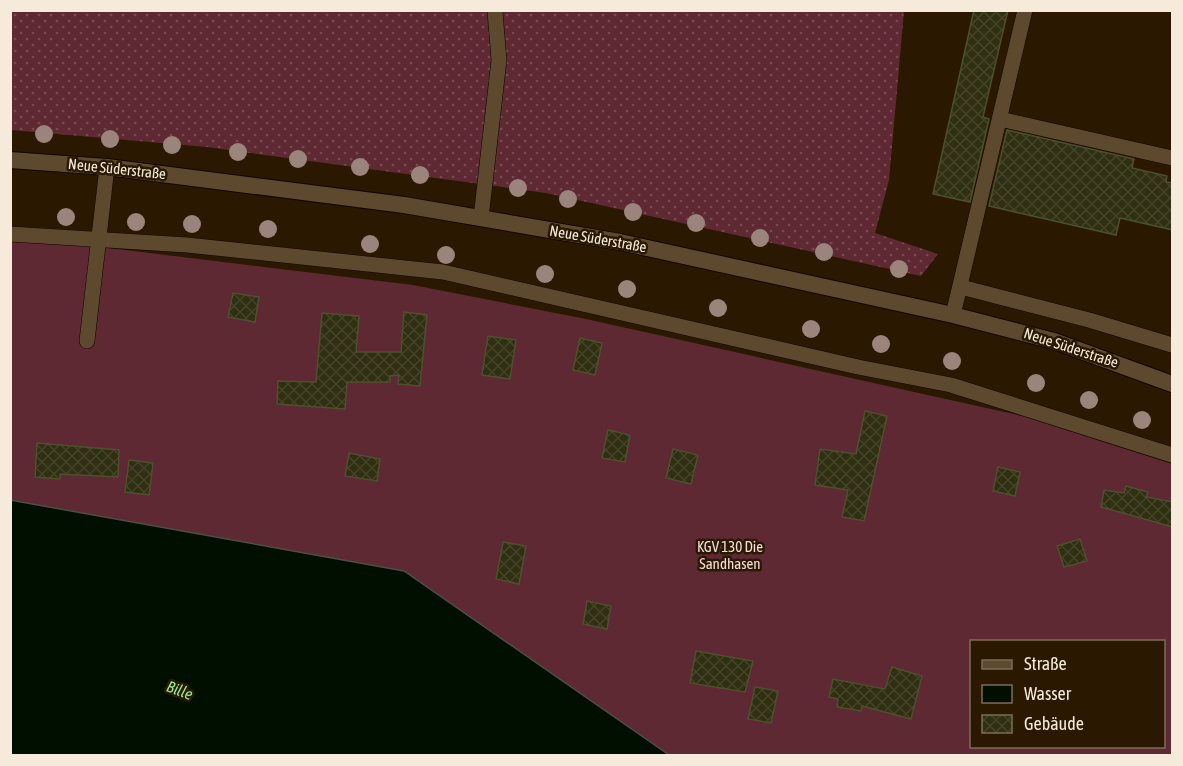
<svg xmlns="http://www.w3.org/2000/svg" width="1183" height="766" font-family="'Asap Condensed',sans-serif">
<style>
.grass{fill:url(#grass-dots)}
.garden{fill:#5e2933;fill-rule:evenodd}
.water{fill:#010f01;stroke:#4a5142;stroke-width:1.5}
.building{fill:url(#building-cross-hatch);stroke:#4e4f2f;stroke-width:1.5}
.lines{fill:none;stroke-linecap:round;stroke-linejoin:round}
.service-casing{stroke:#120400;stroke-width:16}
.minor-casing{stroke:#120400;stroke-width:18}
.service{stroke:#5c492e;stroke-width:15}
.minor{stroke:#5c492e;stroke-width:16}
.tree{fill:#9b847b}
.labels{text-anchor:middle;stroke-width:5;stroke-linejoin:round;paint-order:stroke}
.street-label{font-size:15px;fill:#f6eadb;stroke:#2a1900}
.park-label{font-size:15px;fill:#f7dcdf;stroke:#2a1900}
.water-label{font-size:16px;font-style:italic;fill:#97ec90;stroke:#2a1900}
</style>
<defs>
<pattern id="grass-dots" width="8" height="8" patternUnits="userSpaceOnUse" patternTransform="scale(1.5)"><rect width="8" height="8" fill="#5e2933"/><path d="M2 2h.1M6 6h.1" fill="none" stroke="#764850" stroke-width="1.8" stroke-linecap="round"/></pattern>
<pattern id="building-cross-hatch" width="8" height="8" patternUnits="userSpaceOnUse" patternTransform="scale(1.5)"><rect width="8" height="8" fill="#2f2f11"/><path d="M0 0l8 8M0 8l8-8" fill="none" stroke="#444328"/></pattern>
</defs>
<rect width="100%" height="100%" fill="#2a1900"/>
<polygon class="grass" points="11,11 904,11 889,180 875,233 938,254 921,276 546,193 207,147 11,130"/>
<path class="garden" d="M10 242 92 246 413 285 586 319 1022 416 1172 464V755H669L404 571 11 500ZM972 642H1164V746H972Z"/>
<polygon class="water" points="10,500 404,571 669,755 11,755"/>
<g class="building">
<polygon points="974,10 1008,10 983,117 989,119 970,202 933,194"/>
<polygon points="1007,130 1134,159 1132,168 1167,176 1166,182 1173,183 1173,230 1120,218 1116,235 989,206"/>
<polygon points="233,293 259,297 255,322 228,317"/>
<polygon points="404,312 427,315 420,386 398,384 399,375 390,376 390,382 347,382 345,409 277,404 278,381 316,382 322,313 359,316 356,352 401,352"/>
<polygon points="488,336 516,340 510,379 482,375"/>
<polygon points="580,338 602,343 595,375 573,370"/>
<polygon points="865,411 887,416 864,521 842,517 848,490 815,485 820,449 856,454"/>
<polygon points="608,430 630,435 625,462 602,458"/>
<polygon points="37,443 119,450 118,477 60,474 60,479 35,477"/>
<polygon points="673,449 698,455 691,484 666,478"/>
<polygon points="349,453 380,459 377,481 345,476"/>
<polygon points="129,460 153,463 149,495 125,492"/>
<polygon points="998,467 1020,472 1015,496 993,491"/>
<polygon points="1126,486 1148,492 1146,497 1173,502 1173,527 1101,507 1104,490 1124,493"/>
<polygon points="1080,539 1087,561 1064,567 1057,546"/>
<polygon points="503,542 526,546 519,584 496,579"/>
<polygon points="587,601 611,606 607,629 583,624"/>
<polygon points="696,651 753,661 745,692 690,683"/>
<polygon points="892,667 922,676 911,719 862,706 861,711 837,707 838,699 829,697 833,679 885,689"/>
<polygon points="755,687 778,691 771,723 748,719"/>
</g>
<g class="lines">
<g class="service-casing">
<g id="service">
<polyline points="1000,119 1172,158"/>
<polyline points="481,218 499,60 495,12"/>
<polyline points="10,234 187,245 443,272 858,367 951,385 1172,455"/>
<polyline points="961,287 1089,320 1172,345"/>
<polyline points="953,315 1025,10"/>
<polyline points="87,341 107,167"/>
</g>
</g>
<g class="minor-casing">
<polyline id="minor" points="10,160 107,167 404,205 620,242 953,315 1054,341 1172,384"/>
</g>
<use href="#service" class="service"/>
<use href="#minor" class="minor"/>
</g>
<g class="tree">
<circle cx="44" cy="134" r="9"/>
<circle cx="110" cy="139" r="9"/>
<circle cx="172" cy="145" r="9"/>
<circle cx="238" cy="152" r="9"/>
<circle cx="298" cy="159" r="9"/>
<circle cx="360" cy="167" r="9"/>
<circle cx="420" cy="175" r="9"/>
<circle cx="518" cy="188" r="9"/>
<circle cx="568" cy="199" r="9"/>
<circle cx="633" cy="212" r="9"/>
<circle cx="66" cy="217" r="9"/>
<circle cx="136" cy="222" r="9"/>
<circle cx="696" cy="223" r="9"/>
<circle cx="192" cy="224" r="9"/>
<circle cx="268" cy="229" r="9"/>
<circle cx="760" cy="238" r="9"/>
<circle cx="370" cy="244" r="9"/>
<circle cx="824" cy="252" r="9"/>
<circle cx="446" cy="255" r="9"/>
<circle cx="899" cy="269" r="9"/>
<circle cx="545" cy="274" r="9"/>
<circle cx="627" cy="289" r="9"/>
<circle cx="718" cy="308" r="9"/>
<circle cx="811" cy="329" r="9"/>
<circle cx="881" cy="344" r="9"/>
<circle cx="952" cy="361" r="9"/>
<circle cx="1036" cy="383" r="9"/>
<circle cx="1089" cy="400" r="9"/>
<circle cx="1142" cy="420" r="9"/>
</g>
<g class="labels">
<g class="street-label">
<text transform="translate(117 169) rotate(6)" y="5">Neue Süderstraße</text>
<text transform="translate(598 239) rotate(10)" y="5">Neue Süderstraße</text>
<text transform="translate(1071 348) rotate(18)" y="5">Neue Süderstraße</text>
</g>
<g class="park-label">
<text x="730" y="552">KGV 130 Die<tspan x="730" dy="17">Sandhasen</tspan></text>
</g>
<g class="water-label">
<text transform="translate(180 690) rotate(21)" y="6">Bille</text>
</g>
</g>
<rect width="1183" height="766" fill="none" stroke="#f6eadb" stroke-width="24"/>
<rect x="970" y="640" width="195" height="108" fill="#2a1900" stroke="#7c6d58" stroke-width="1.5"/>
<rect x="982" y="660" width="30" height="9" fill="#5c492e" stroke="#7c6d58" stroke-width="1.5"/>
<text x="1024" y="670" font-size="18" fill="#f6eadb">Straße</text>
<rect x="982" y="685" width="30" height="18" fill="#010f01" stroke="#7c6d58" stroke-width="1.5"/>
<text x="1024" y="700" font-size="18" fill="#f6eadb">Wasser</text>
<rect x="982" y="715" width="30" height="18" fill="url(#building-cross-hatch)" stroke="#7c6d58" stroke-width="1.5"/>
<text x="1024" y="730" font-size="18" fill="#f6eadb">Gebäude</text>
</svg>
